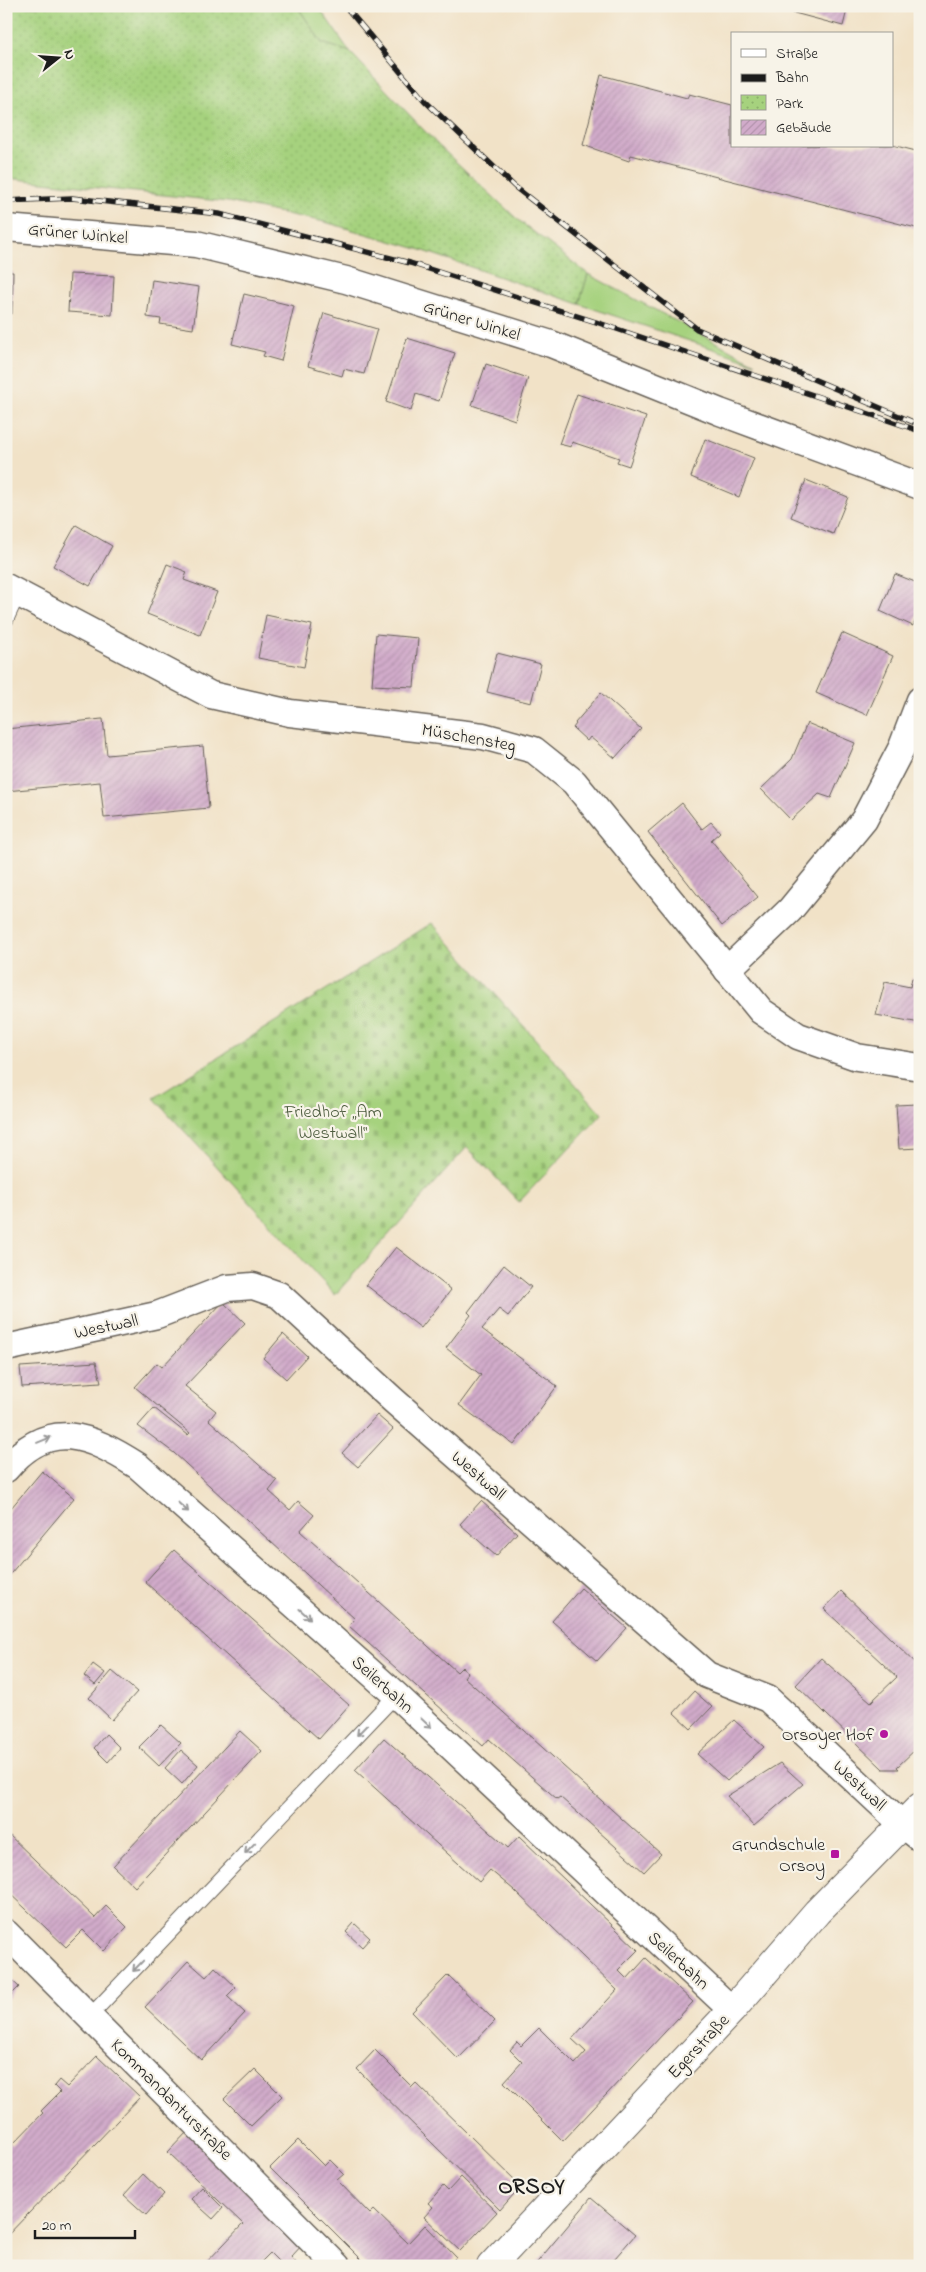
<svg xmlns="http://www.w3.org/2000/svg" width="926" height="2272" font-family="'Indie Flower',sans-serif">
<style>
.grass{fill:#a6d27e;stroke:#61774d}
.cemetery{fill:url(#cemetery-stones);stroke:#61774d}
.park{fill:url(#park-dots);stroke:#61774d}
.building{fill:url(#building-hatch)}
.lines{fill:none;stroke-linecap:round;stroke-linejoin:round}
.service-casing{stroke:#676158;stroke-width:16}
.minor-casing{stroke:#676158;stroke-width:29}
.tertiary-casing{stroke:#676158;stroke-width:30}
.service{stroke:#fff;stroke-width:14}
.minor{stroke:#fff;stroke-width:26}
.tertiary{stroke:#fff;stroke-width:28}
.rail-casing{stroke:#1c1c1c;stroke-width:5.5}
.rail{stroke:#f7f3e8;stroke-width:4;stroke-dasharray:11;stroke-linecap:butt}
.oneway{stroke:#999}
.poi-dot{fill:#b5179e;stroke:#f7f3e8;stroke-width:2}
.labels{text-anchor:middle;stroke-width:4.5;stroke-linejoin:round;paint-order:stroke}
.street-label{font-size:18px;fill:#1c1c1c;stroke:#f7f3e8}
.park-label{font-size:18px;fill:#4c5c3e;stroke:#f7f3e8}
.poi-label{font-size:18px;fill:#1c1c1c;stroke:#f7f3e8;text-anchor:end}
.district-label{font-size:22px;font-weight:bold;letter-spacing:1px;fill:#1c1c1c;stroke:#f7f3e8}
</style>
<defs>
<pattern id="cemetery-stones" width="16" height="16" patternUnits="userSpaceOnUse" patternTransform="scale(1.25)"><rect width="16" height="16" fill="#a6d27e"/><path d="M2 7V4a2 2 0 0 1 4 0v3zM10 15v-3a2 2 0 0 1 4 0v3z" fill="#8eb46c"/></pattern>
<pattern id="park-dots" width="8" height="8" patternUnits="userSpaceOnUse" patternTransform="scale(1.25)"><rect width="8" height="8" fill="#a6d27e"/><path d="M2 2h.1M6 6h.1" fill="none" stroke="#8eb46c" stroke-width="1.8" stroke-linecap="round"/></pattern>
<pattern id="building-hatch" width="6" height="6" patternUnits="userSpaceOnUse" patternTransform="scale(1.25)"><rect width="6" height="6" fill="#d1abca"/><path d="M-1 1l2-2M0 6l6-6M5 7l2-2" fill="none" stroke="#b393ad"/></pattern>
</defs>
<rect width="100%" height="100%" fill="#f7f3e8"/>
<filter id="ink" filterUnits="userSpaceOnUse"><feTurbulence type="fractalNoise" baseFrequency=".02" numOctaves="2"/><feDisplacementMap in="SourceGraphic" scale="10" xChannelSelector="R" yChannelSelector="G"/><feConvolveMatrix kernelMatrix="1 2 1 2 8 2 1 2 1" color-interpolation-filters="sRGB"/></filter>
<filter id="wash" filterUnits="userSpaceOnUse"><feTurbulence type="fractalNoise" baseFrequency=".0096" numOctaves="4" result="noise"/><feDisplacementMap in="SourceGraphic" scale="20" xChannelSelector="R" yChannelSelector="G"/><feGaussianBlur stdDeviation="1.12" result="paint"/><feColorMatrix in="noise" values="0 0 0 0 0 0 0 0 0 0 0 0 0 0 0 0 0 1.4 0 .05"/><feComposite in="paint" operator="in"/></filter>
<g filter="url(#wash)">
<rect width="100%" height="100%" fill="#f1e2c7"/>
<g class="grass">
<polygon points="297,6 318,6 350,52 322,43"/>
<polygon points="588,274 755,363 579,304"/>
</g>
<polygon class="cemetery" points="432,923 602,1114 519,1202 467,1147 335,1295 154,1098"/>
<polygon class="park" points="6,6 297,6 322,43 350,52 438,145 517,219 588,274 579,304 421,250 325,222 228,202 6,178"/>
<g id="blocks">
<g class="building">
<polygon points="768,6 848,6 843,26"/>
<polygon points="601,75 687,98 689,94 732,105 732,146 892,145 920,152 920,229 631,155 629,161 583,145"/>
<polygon points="6,272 13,272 12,314 6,314"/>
<polygon points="70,274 114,276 112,315 68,312"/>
<polygon points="152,280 199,287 193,329 160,324 161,319 147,317"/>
<polygon points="244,294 294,306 281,361 263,356 265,352 232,344"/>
<polygon points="324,313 377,329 364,374 344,369 342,376 308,366"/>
<polygon points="407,338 455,353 439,401 416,394 411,411 386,402"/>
<polygon points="486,364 528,378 515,420 472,405"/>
<polygon points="577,394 646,417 629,466 617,462 619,458 596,450 572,442 571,447 559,444"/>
<polygon points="705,439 754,458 739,497 691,477"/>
<polygon points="806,480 848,497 833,534 791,517"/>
<polygon points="76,525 112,546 90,586 53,566"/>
<polygon points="167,564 187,572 184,580 217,592 200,635 147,614"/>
<polygon points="895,574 920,584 920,609 913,626 880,611"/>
<polygon points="266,615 312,625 304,667 258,658"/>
<polygon points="842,633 893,656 867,715 816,693"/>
<polygon points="376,634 418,638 414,687 372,685"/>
<polygon points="497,653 541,664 531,703 487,692"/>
<polygon points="601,693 641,729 615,758 590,737 587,741 573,728 576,724 575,723"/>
<polygon points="102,719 103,719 107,755 203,746 209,808 104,818 100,782 6,791 6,729"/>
<polygon points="807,723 855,743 831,798 819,794 791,820 761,789 792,759"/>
<polygon points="682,803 702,829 711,822 720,832 711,840 758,897 722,926 648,832"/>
<polygon points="912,978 920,979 920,1023 876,1015 885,982 910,987"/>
<polygon points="917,1104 920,1105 920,1148 899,1149 896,1105"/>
<polygon points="396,1247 451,1290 421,1328 366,1285"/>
<polygon points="504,1265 531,1287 508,1316 499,1309 482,1329 557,1386 514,1445 459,1405 481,1375 446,1348 471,1315 468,1312"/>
<polygon points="223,1302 245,1323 185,1386 216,1411 209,1420 277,1481 269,1491 290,1510 298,1501 314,1515 300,1531 457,1672 462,1667 468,1672 464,1677 661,1854 644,1872 560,1797 557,1799 489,1739 483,1746 349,1626 355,1619 174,1453 138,1426 154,1408 188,1435 190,1433 135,1387 157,1363 162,1367"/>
<polygon points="283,1334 307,1356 286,1379 263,1358"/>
<polygon points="96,1362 101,1382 22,1387 20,1367"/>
<polygon points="377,1415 393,1429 358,1467 342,1453"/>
<polygon points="42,1471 74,1498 6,1579 6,1514"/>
<polygon points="481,1501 517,1533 496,1556 460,1524"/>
<polygon points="174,1550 349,1705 319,1739 145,1582"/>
<polygon points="581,1588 627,1628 597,1661 552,1621"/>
<polygon points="841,1591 920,1667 920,1745 897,1767 899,1769 883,1769 796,1685 821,1658 871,1702 897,1677 824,1609"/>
<polygon points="93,1664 105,1673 95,1685 84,1676"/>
<polygon points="112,1671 137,1692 112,1720 89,1698"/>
<polygon points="694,1691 712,1707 691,1729 674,1713"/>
<polygon points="734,1720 764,1747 727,1781 697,1754"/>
<polygon points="161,1725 181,1743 159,1766 139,1747"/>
<polygon points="240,1731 262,1751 135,1887 113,1866"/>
<polygon points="106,1734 120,1748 108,1762 94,1748"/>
<polygon points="384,1738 508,1848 519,1836 638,1950 618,1970 627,1979 646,1958 693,2002 563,2141 504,2082 522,2062 510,2050 517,2042 521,2046 539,2028 575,2064 586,2052 572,2039 617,1990 514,1890 490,1870 479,1882 355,1770"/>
<polygon points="181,1750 198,1765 182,1784 165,1768"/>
<polygon points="780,1763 803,1784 754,1826 727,1796"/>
<polygon points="6,1832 95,1918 106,1906 127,1927 104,1951 83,1930 66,1947 6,1890"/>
<polygon points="354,1923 370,1938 362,1947 346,1932"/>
<polygon points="188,1961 206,1977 215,1967 236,1987 227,1996 245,2013 201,2060 145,2007"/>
<polygon points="6,1975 19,1987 6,2000"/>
<polygon points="448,1975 495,2021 458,2059 412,2012"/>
<polygon points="375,2050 412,2087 416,2083 521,2186 500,2210 357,2069"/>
<polygon points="97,2056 140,2097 6,2237 6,2148 10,2143 12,2145 43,2113 41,2111 60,2092 54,2086 59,2080 67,2087"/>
<polygon points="255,2069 282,2096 251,2126 224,2099"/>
<polygon points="189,2130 305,2242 291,2257 299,2266 283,2266 270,2253 257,2266 203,2266 243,2224 168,2152"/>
<polygon points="298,2140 324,2166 330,2160 344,2174 337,2180 370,2214 374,2210 408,2243 425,2225 456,2257 448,2266 368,2266 270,2168"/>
<polygon points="143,2174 164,2194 146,2215 124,2195"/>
<polygon points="461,2177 497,2212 460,2251 424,2217 433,2207 428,2203 443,2186 448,2191"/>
<polygon points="202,2187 223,2208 213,2219 191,2199"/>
<polygon points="591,2198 635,2235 608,2266 534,2266"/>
</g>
</g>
</g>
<g filter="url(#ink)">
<use href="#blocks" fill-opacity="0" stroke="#676158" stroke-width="1"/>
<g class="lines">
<g class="service-casing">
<g id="service">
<polyline points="6,620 18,594"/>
<polyline points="90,2016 396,1695"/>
</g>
</g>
<g class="minor-casing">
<g id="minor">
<polyline points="6,228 196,244 346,280 551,344 720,412 920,486"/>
<polyline points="6,587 211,695 290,713 483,736 534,750 574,782 761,1011 798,1036 857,1057 920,1067"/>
<polyline points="727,970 790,910 864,820 902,747 920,700"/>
<polyline points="6,1348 157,1315 227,1288 253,1286 279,1295 393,1400 707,1675 768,1699 902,1824 920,1838"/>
<path d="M6 1469C49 1417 89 1435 138 1466L396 1695 732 2010"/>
<polyline points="6,1933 337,2266"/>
</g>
</g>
<g class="tertiary-casing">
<polyline id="tertiary" points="491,2266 732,2010 817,1912 920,1807"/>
</g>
<use href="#service" class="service"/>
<use href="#minor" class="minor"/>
<use href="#tertiary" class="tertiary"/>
<g class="rail-casing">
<g id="rail">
<polyline points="345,6 425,101 515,187 697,329 913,422"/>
<polyline points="6,201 72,198 219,214 410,263 596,322 920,431"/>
</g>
</g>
<use href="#rail" class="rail"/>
</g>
<defs><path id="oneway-shaft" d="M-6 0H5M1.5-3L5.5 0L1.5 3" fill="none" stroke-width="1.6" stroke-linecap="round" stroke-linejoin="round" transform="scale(1.25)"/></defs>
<g class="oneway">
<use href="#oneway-shaft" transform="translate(44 1440) rotate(-22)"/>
<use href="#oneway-shaft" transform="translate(183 1507) rotate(42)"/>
<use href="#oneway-shaft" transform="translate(305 1614) rotate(42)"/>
<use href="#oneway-shaft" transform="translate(426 1723) rotate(43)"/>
<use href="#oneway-shaft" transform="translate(362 1730) rotate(134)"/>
<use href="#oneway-shaft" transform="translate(250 1848) rotate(134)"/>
<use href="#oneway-shaft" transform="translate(138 1966) rotate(134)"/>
</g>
</g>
<g class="poi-dot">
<circle cx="884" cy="1734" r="5"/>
<rect x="830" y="1849" width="10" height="10" rx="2.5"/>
</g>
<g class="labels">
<g class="street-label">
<text transform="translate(78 233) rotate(5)" y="6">Grüner Winkel</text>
<text transform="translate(472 320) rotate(17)" y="6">Grüner Winkel</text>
<text transform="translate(469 737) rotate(10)" y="6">Müschensteg</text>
<text transform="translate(106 1326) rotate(-12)" y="6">Westwall</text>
<text transform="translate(479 1475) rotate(41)" y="6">Westwall</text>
<text transform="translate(383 1684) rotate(42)" y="6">Seilerbahn</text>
<text transform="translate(860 1785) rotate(43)" y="6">Westwall</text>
<text transform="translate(679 1960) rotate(43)" y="6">Seilerbahn</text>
<text transform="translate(698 2046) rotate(-47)" y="6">Egerstraße</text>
<text transform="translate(172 2099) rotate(45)" y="6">Kommandanturstraße</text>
</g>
<g class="park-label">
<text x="333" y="1117">Friedhof „Am<tspan x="333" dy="21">Westwall“</tspan></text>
</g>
<g class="poi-label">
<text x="874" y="1740">Orsoyer Hof</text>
<text x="825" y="1850">Grundschule<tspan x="825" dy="21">Orsoy</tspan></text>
</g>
<g class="district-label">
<text x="532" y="2193">ORSOY</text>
</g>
</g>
<rect width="926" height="2272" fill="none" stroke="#f7f3e8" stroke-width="25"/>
<rect x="731" y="32" width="162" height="115" fill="#f7f3e8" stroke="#9f9d96"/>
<rect x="741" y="49" width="25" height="8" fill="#ffffff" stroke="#9f9d96"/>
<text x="776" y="58" font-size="15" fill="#1c1c1c">Straße</text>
<rect x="741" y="74" width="25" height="8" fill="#1c1c1c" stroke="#9f9d96"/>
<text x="776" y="82" font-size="15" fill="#1c1c1c">Bahn</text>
<rect x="741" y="95" width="25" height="15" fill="url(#park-dots)" stroke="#9f9d96"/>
<text x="776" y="108" font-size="15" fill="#1c1c1c">Park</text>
<rect x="741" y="120" width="25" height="15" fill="url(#building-hatch)" stroke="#9f9d96"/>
<text x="776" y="132" font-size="15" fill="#1c1c1c">Gebäude</text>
<g transform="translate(58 58) rotate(73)" stroke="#f7f3e8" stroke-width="4" paint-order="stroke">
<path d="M0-4L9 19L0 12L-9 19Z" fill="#1c1c1c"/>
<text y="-8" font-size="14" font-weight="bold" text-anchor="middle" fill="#1c1c1c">N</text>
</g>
<path d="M35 2230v8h100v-8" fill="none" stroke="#1c1c1c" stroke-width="2.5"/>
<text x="42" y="2230" font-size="15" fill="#1c1c1c" stroke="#f7f3e8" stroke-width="4" paint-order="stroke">20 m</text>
</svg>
